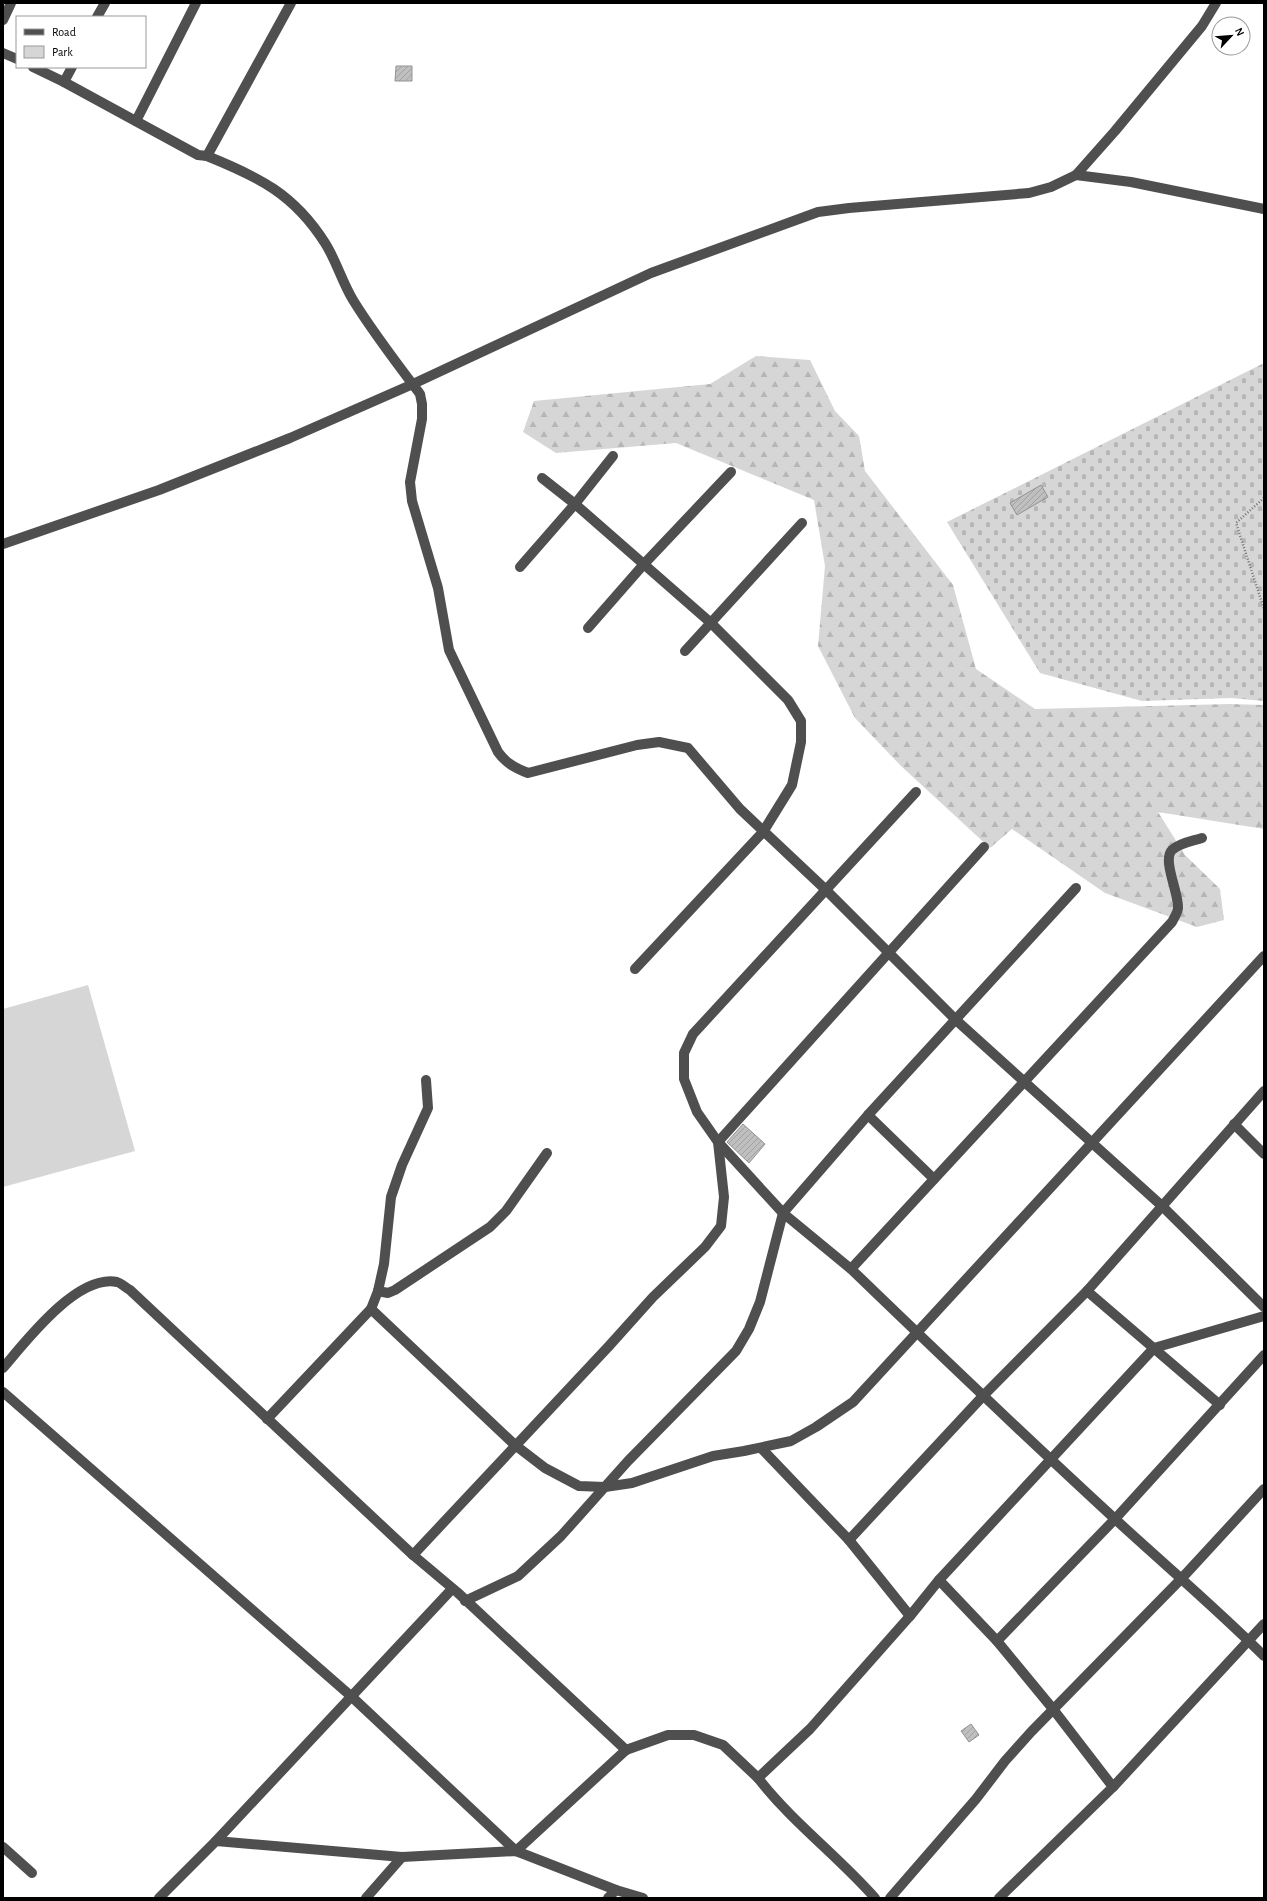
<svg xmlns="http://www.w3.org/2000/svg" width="1267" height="1901" font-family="'Alegreya Sans',sans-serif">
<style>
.forest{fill:url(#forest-firs)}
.cemetery{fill:url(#cemetery-stones)}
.park{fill:#d6d6d6}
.building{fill:url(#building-hatch);stroke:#939393}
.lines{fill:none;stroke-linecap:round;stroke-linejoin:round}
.path{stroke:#717171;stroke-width:2.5;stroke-dasharray:1 2;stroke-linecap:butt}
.minor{stroke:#4f4f4f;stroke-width:10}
</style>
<defs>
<pattern id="forest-firs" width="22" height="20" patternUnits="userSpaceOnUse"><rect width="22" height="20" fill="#d6d6d6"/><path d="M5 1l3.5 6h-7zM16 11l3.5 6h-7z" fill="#b6b6b6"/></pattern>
<pattern id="cemetery-stones" width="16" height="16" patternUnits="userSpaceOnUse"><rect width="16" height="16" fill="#d6d6d6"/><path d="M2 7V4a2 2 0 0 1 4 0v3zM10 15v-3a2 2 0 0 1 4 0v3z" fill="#b6b6b6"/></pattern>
<pattern id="building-hatch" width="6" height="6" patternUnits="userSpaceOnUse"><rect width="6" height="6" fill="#bfbfbf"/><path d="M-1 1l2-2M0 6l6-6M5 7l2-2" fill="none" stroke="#a2a2a2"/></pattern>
</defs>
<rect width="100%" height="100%" fill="#fff"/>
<polygon class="forest" points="756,356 810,360 835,411 859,436 865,471 953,585 976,669 1035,709 1230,704 1264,705 1264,829 1158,812 1185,855 1220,889 1224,920 1197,927 1105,893 1012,829 990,848 901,766 855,718 818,646 825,566 814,500 676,443 556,453 523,432 534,401 710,384"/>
<polygon class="cemetery" points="1264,363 1264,701 1231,698 1142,701 1040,673 947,522"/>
<polygon class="park" points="88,985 135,1151 3,1187 3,1009"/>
<g class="building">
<polygon points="396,66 412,66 412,81 395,81"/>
<polygon points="1041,485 1048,497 1017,515 1010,503"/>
<polygon points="743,1124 765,1144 749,1163 727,1142"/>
<polygon points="971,1724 979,1735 969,1742 961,1731"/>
</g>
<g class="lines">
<polyline class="path" points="1264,498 1236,523 1264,609"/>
<g class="minor">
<polyline points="97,17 105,3"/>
<polyline points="3,20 11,3"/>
<polyline points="3,53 17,59"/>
<polyline points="33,67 64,82 198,155 207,156 291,3"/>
<polyline points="64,82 72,67"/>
<polyline points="136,121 196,3"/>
<path d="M207 156C259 177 294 194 325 243 336 260 342 282 353 300 372 331 398 365 420 394L422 404V419L410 482 412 501 438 588 449 650 498 752C506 763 515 768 528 773L637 745 659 742 688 748 740 809 825 889 956 1020 1162 1206 1264 1307"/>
<polyline points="1076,175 1131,182 1264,209"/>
<polyline points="542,478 575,504 711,623 788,700 801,721 801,742 792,785 763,832 635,969"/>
<polyline points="3,544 159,490 290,438 413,384 651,273 818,212 849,208 1029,193 1051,187 1076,175 1115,131 1202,26 1216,3"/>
<polyline points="520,567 575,504 613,456"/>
<polyline points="588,628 644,564 731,472"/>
<polyline points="685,651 802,523"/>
<path d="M1202 838C1193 841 1179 843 1172 850 1162 860 1179 893 1178 908 1178 912 1174 918 1172 922L851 1269C938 1353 1026 1437 1115 1519 1165 1565 1216 1608 1264 1656"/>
<polyline points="868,1115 934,1179"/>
<polyline points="1234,1124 1264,1154"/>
<polyline points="851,1269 783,1213 718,1142 697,1112 684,1079 684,1053 693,1034 916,792"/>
<polyline points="378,1291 388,1293 395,1290 490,1227 506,1211 547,1153"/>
<polyline points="1087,1291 1220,1405"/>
<polyline points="371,1309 515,1445 545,1468 579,1486 605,1487 632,1483 713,1456 744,1451 791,1441 816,1427 853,1402 1264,956"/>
<path d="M3 1368C26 1341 77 1274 117 1282 121 1283 126 1288 130 1290L413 1555 457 1592 626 1750 668 1735H694L723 1745 758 1778 810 1729 910 1616 939 1580 1154 1348 1264 1316"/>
<polyline points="3,1392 352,1697 516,1851 626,1750"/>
<polyline points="267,1419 371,1309 378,1291 384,1264 391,1197 402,1165 428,1108 426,1080"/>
<polyline points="761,1448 849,1540 910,1616"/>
<polyline points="849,1540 983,1396 1087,1291 1264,1091"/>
<polyline points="413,1555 609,1346 653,1297 705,1247 721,1226 724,1197 718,1142 984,847"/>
<polyline points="939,1580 997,1641 1053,1709 1113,1787"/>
<polyline points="465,1601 518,1576 561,1536 628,1461 736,1351 749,1329 760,1302 783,1213 868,1115 1076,888"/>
<polyline points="997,1641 1115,1519 1264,1355"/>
<path d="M758 1778C792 1822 838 1856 875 1898"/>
<polyline points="216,1841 402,1857 516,1851 616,1890 643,1898"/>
<polyline points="3,1847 32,1873"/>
<polyline points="159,1898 216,1841 452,1589"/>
<polyline points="366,1898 402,1857"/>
<polyline points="608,1898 616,1890"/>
<polyline points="890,1898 976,1799 1005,1761 1031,1732 1182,1578 1264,1489"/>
<polyline points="999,1898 1113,1787 1264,1624"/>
</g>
</g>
<rect width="1267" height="1901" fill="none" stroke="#000000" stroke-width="8"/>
<rect x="16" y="16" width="130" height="52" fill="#ffffff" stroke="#999999"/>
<rect x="24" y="29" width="20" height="6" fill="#4f4f4f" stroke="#999999"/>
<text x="52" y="36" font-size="12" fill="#000000">Road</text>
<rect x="24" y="46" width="20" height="12" fill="#d6d6d6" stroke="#999999"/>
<text x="52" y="56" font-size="12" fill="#000000">Park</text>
<g transform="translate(1231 36) rotate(64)"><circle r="19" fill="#ffffff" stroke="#999999"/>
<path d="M0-3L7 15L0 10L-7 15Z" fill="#000000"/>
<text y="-6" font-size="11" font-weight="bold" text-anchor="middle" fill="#000000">N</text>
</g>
</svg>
